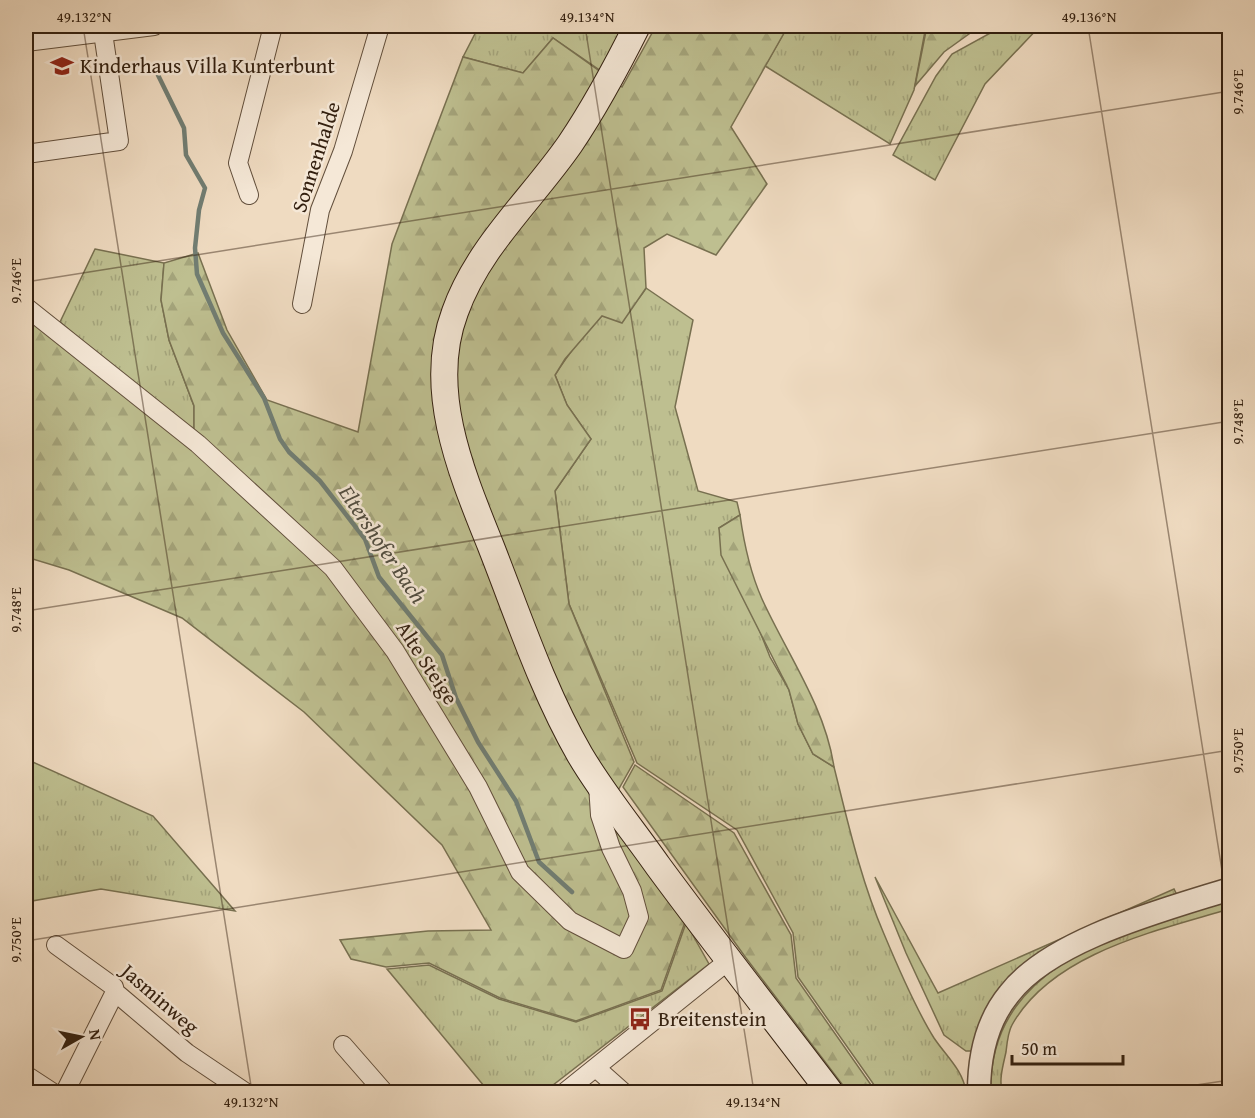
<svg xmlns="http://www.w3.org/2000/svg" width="1255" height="1118" font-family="'Gentium Book Plus',serif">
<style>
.grass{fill:url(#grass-tufts);stroke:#787050;stroke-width:1.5}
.forest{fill:url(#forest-firs);stroke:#787050;stroke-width:1.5}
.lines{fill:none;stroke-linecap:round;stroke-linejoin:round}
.stream{stroke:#717d72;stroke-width:4.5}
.minor-casing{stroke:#624f3c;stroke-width:20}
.tertiary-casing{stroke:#624f3c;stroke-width:25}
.secondary-casing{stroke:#332010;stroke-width:28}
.minor{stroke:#f5e8d7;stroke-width:18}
.tertiary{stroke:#f5e8d7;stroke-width:22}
.secondary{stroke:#f5e8d7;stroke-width:26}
.ticks{fill:none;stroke:#332010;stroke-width:1.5;stroke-opacity:0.45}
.labels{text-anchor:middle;stroke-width:5;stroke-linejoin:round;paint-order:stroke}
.poi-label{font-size:21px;fill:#332010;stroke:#f5e8d7;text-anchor:start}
.street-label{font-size:21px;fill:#332010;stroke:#f5e8d7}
.water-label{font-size:22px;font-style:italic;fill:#524e41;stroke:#f5e8d7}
.neatline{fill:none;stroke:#332010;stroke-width:2}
.ticks-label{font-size:15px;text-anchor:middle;fill:#332010}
</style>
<defs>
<pattern id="grass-tufts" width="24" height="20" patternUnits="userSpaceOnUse" patternTransform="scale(1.5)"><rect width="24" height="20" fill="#bebf90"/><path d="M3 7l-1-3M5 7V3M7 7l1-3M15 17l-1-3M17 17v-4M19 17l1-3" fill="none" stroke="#a4a47b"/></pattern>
<pattern id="forest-firs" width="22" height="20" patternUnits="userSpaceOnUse" patternTransform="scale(1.5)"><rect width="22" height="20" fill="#bebf90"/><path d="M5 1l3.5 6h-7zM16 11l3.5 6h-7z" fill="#a4a47b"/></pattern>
</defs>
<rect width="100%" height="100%" fill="#efdbc1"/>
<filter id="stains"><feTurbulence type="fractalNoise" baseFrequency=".00333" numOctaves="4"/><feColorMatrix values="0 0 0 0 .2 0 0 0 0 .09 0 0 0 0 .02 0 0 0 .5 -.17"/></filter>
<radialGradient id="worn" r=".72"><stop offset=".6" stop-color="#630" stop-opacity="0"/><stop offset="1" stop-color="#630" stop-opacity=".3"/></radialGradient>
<g class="grass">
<polygon points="479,26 629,26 604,73 553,38 523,73 463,57"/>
<polygon points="788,26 926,26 914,90 890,144 765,66"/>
<polygon points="1003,26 1040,26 985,84 935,180 893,155 936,76 952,54"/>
<polygon points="95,249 164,263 161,300 169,340 194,406 194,436 60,322"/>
<path d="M646 288 693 320 675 407 698 491 737 502 740 515 719 528 770 657 789 690 798 724 813 754 834 767C848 823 861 881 884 934 897 965 917 1011 934 1038 946 1056 963 1070 966 1092H879L798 977 793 933 737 830 637 763 569 604 555 491 591 439 567 405 555 375C564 361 590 324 603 315 624 302 631 313 646 288Z"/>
<polygon points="26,759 153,816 235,911 101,889 26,902"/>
<polygon points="875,877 938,993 1174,889 1179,899 1048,954 978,1051 966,1051 944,1035 906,953"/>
<path d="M1229 898V909C1156 931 1052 953 1012 1025 1008 1032 1007 1043 1006 1052 1003 1066 999 1078 1002 1092H991C987 962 1129 930 1229 898Z"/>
<polygon points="686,923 709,964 544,1092 489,1092 387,969 429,965 499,999 576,1022 662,991"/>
</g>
<g class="forest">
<polygon points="656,26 788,26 731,127 767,184 716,255 667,234 644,248 646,288 622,323 602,316 565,359 555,375 567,405 591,439 555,491 569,604 634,762 607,810 685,922 661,990 576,1021 500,998 429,963 386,967 351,959 340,940 428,931 491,930 442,845 304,712 182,618 69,570 26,557 26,308 194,448 194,406 169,340 161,300 164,263 198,253 227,330 267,400 358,432 392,244 463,57 523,73 553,38 622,87"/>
<polygon points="927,26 980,26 944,52 915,86"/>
<path d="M740 515C744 544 750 572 762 599 787 654 825 706 834 767L813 754 798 724 789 690 721 555 719 528Z"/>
<polygon points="635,765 734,833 791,935 796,978 876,1092 848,1092 746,958 623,787"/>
</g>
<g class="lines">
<polyline class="stream" points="157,73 184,128 186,155 205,188 199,210 195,248 197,274 223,333 264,398 280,439 289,452 320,481 365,539 379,577 442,655 456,698 478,742 516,801 539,862 572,892"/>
<g class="minor-casing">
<g id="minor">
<polyline points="26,42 154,26"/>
<polyline points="26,154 119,141 102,26"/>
<polyline points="249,195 238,163 273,26"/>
<polyline points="302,304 320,210 343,151 380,26"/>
<polyline points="26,307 198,444 333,568 395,651 478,787 520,872 570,921 624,949 639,917 632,891 611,848 600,815 598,785"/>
<polyline points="56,945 114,987 115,992 187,1053 245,1092"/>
<polyline points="343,1045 384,1092"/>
<polyline points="596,1068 623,1092"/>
<polyline points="26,1075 52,1092"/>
<polyline points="65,1092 115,992"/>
<polyline points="565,1092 728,961"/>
</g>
</g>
<g class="tertiary-casing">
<path id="tertiary" d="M979 1092C979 1057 986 1022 1009 994 1051 939 1164 910 1230 889"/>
</g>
<g class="secondary-casing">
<path id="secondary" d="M637 26C617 66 595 107 570 144 532 199 478 247 455 312 426 389 461 472 490 544 518 615 542 689 580 755 603 794 632 829 658 866 714 942 773 1017 830 1092"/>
</g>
<use href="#minor" class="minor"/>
<use href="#tertiary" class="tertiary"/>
<use href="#secondary" class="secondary"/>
</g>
<path class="ticks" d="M83 26 252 1092M585 26 754 1092M1088 26 1230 921M26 282 1230 91M26 611 1230 421M26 941 1230 750M1149 1092 1230 1080"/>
<defs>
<g id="school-bare" transform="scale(1.8)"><path d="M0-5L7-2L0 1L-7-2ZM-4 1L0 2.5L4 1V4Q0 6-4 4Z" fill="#8f2418" stroke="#f5e8d7" stroke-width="2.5" paint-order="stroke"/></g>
<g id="bus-bare" transform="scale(1.8)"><path d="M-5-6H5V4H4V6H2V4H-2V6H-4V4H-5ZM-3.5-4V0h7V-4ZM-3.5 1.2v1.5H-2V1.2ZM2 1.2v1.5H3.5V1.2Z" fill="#8f2418" stroke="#f5e8d7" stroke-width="2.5" paint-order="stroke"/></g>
</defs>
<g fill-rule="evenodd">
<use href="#school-bare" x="62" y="66"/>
<use href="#bus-bare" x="640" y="1019"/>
</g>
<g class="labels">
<g class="poi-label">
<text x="80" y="73">Kinderhaus Villa Kunterbunt</text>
<text x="658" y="1026">Breitenstein</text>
</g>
<g class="street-label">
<text transform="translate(316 157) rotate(-72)" y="7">Sonnenhalde</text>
<text transform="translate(427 663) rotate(57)" y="7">Alte Steige</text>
<text transform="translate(160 999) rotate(41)" y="7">Jasminweg</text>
</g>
<g class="water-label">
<text transform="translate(383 544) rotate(56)" y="8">Eltershofer Bach</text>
</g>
</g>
<rect width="1255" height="1118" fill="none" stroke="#efdbc1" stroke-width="66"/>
<g transform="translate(81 1037) rotate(81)" stroke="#f5e8d7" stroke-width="4.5" paint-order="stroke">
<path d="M0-4.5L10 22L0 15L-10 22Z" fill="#332010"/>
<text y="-9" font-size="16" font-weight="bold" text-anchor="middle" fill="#332010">N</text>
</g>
<path d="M1012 1055v9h111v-9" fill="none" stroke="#332010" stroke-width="3"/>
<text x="1021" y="1055" font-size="18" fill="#332010" stroke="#f5e8d7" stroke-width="4.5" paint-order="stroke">50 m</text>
<rect x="33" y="33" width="1189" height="1052" class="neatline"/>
<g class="ticks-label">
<text x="84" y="22">49.132°N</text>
<text x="587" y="22">49.134°N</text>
<text x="1089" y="22">49.136°N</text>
<text transform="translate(1238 92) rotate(-90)" y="5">9.746°E</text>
<text transform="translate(16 281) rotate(-90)" y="5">9.746°E</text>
<text transform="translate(1238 422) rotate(-90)" y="5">9.748°E</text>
<text transform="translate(16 610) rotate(-90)" y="5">9.748°E</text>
<text transform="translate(1238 751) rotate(-90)" y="5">9.750°E</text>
<text transform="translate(16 940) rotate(-90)" y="5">9.750°E</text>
<text x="251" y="1107">49.132°N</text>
<text x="753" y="1107">49.134°N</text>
</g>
<rect width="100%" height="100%" filter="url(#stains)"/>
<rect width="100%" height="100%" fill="url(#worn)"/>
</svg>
